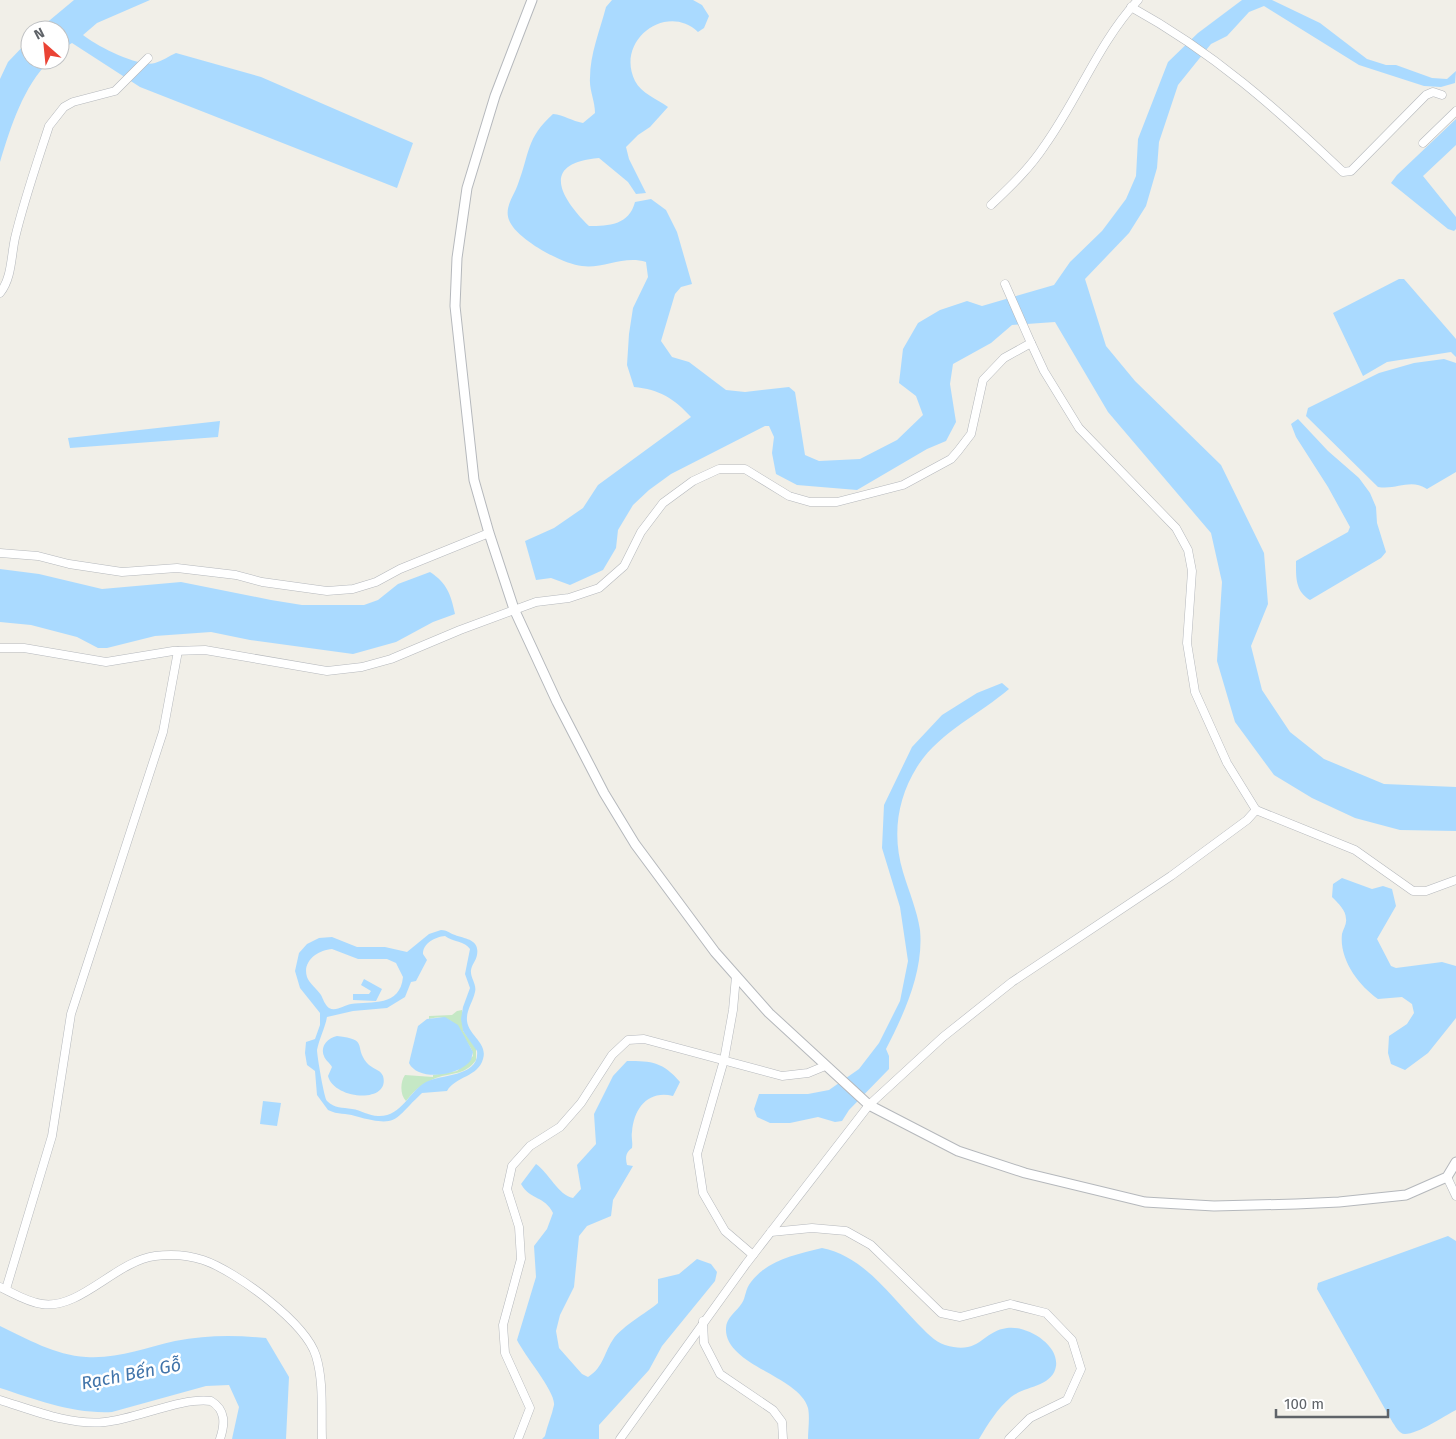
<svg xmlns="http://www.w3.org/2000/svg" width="1456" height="1439" font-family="'Fira Sans',sans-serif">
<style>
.green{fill:#c5e8c5}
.water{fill:#aadaff;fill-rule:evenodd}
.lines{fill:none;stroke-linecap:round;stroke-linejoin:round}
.minor-casing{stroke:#b5b8bc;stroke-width:9}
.tertiary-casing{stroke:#b5b8bc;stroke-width:11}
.minor{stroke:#fff;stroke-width:8}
.tertiary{stroke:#fff;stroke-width:9}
.labels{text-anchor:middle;stroke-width:5;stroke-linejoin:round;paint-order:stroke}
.water-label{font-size:18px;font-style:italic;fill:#4174aa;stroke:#fff}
</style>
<rect width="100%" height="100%" fill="#f1efe8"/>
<path class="green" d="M462 1010 463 1031 476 1047V1060C467 1073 456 1073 442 1076 427 1080 415 1089 406 1101 400 1095 400 1082 405 1075L433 1077V1075L457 1071 473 1056C473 1049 468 1044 464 1038 453 1023 451 1014 429 1019V1016L452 1015 457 1011Z"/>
<g class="water">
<path d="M74 0H150L97 23 83 35C95 45 139 68 155 63 162 61 169 56 176 53L261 77 413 143 397 188 140 87 72 43 60 50V30H38Z"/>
<path d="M612 0H693L702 5 709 16 704 28 698 32C666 2 615 41 635 81 641 93 657 99 668 107L650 127 638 135 626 147 629 159 646 193 636 194 628 182 599 158C540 163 560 197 589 226 609 226 629 225 635 202L651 199 666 210 677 232 692 284 681 287 675 294 661 341 672 357 689 362 726 390 745 392 789 387 795 392 805 455 819 461 860 459 897 440 923 415 916 396 899 383 903 349 918 323 940 310 967 301 982 306 1054 285 1070 262 1102 231 1126 199 1136 176 1138 139 1168 62 1198 33 1242 0H1272L1320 23 1367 59 1386 65H1396L1432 78 1447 79 1456 71 1455 83 1441 87 1424 86 1359 65 1264 6 1249 12 1227 36 1211 44 1178 85 1159 142 1157 168 1146 206 1129 233 1085 279 1106 346 1135 381 1221 465 1264 553 1268 604 1251 646 1262 690 1290 732 1324 759 1384 784 1456 787V831L1400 830 1355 818 1312 798 1274 775 1235 722 1217 661 1222 582 1211 533 1108 412 1055 322 1012 325 991 343 953 364 950 384 956 422 946 441 927 449 857 490 797 485 776 474 772 453 774 437 769 426H765L671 474 649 490 633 505 618 530 616 548 603 570 570 585 551 578 536 580 525 541 554 528 583 508 598 485 691 417C675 399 659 389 634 387L627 365 629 334 633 308 648 277 646 262C624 255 603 269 582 266 562 264 516 239 509 220 504 207 514 196 518 184 530 153 526 138 553 114 564 115 572 121 583 123L595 113C595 101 589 90 590 78 590 54 600 30 606 7Z"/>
<path d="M30 39V60H50C23 87 11 126 0 162V79L8 62Z"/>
<polygon points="1456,119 1456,145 1423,176 1456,217 1456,229 1454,231 1448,229 1391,183 1397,175"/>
<polygon points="1399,279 1404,279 1456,339 1456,357 1451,352 1387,362 1363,376 1333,313"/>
<path d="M1444 359 1456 363V472L1427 489C1410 478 1398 490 1378 487L1306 416 1308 408 1379 373 1414 363Z"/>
<path d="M1298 419 1328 451 1359 478 1370 493 1376 507 1377 523 1386 552 1381 558 1310 600C1295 591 1296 577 1296 561L1348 532 1350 527 1328 487 1296 437 1291 424Z"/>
<polygon points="220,421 218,437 70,448 68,438"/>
<path d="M0 569 39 574 102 589 181 582 271 600 302 605H364L378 600 398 584 430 572C447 583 451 595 455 614L433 622 396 642 353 654 250 640 211 632 155 636 107 648H98L77 637 31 625 0 622Z"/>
<path d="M1002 683 1009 689C980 714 938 733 917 767 897 799 892 836 903 872 909 892 917 910 920 930 924 971 904 1014 886 1049L889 1056V1069L849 1110 842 1121 835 1122 818 1117 790 1123H770L757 1117 754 1109 759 1094H808L829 1090 859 1069 879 1043 900 1001 908 961 900 907 882 848 884 805 912 747 942 715 977 693Z"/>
<path d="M1342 878 1372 889 1383 886 1392 889 1396 906 1377 939 1391 966 1396 968 1442 962 1456 966V1018L1428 1053 1405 1070 1391 1064 1388 1053 1389 1036 1407 1024 1414 1013 1412 1004 1402 997 1378 999C1358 985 1339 959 1342 934 1343 929 1347 924 1346 919 1346 910 1338 903 1332 897L1333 884Z"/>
<path d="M441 930C447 930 449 933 455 935 465 939 480 939 477 955 476 961 472 964 471 970 470 978 477 984 475 992 473 1002 466 1010 467 1021 469 1036 488 1043 483 1059 478 1077 456 1076 447 1091L422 1093C393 1120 399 1128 355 1116 346 1113 338 1115 328 1110L317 1095 315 1071 307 1065 305 1053 306 1042 315 1039 320 1025V1013L300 988 295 971 299 953 307 944 319 938 332 937 357 947H385L407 952 429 934ZM445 936C453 942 465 941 470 949L465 974 470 988 463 1007 461 1019 463 1031 477 1051C480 1077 441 1074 426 1082 408 1092 402 1117 378 1116 369 1116 361 1110 352 1109 342 1107 335 1109 327 1101 324 1098 317 1055 317 1050 319 1039 325 1028 327 1017L353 1011 387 1008 405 997 411 982 416 981 427 960 423 954C423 943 435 937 445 936ZM332 949 358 959H387L396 963 403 977C400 1007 372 1001 351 1004 344 1005 336 1012 329 1008 325 1005 323 999 321 995 317 989 309 983 307 977 302 961 318 950 332 949Z"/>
<polygon points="364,979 382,989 376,1001 353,1000 353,994 369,994 371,991 361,985"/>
<path d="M445 1017 458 1025 473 1052 471 1060C460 1076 418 1082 409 1063L418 1026 427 1019Z"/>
<path d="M337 1036C370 1040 353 1046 367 1063 372 1069 380 1069 383 1076 391 1104 334 1100 328 1076L332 1067C330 1063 325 1060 324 1056 320 1046 328 1038 337 1036Z"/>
<path d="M627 1061C652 1061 663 1062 680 1082L673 1096C648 1090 634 1108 632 1132 631 1137 633 1142 632 1148 626 1152 625 1157 627 1165L633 1166 613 1200 611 1216 587 1226 579 1236 574 1287 560 1315 556 1331 559 1348 582 1374 588 1377C604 1367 604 1352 614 1338 623 1326 646 1313 658 1303V1279L679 1274 697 1259 711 1264 717 1272 715 1281 662 1346 649 1370 599 1425V1439H542L545 1436C547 1426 552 1415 554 1405 556 1392 524 1355 517 1340L536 1277 534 1246 547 1229 553 1213C545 1196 530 1200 521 1184L536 1164C549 1173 558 1195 573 1198L581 1189 577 1165 596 1144 594 1114 613 1076Z"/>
<polygon points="263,1101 281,1103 277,1126 260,1124"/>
<path d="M1448 1236 1456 1241V1410C1444 1416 1418 1434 1405 1434 1399 1434 1396 1427 1393 1423L1317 1289 1318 1283Z"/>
<path d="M822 1248C863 1256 890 1295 918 1324 925 1331 935 1342 945 1345 980 1356 982 1331 1007 1328 1026 1325 1059 1344 1056 1366 1053 1387 1024 1386 1011 1397 997 1409 988 1424 979 1439H808C808 1430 810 1417 808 1408 799 1376 724 1365 726 1328 726 1318 737 1311 742 1303 746 1297 745 1289 751 1282 769 1259 795 1255 822 1248Z"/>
<path d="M0 1326C27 1339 55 1355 86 1357 118 1359 144 1348 175 1341 206 1335 235 1335 266 1338L289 1377 286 1439H232L239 1407 229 1385 206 1386 112 1412C73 1414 37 1400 0 1388Z"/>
</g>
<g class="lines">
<g class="minor-casing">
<g id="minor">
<path d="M1131 7C1213 52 1277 109 1343 172L1351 171 1426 95 1433 92 1442 95"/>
<polyline points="1423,143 1456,111"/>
<path d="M991 205C1011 186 1030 168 1045 145 1078 99 1099 42 1138 0"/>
<polyline points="1005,284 1031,343"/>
<path d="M0 293C12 278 11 256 15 238 24 200 37 163 49 126L64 107 73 102 115 91 148 58"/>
<polyline points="0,553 38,556 69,564 122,572 177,568 236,575 262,582 327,591 353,589 376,582 400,569 489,533"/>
<polyline points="0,648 24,648 106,662 173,651 205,650 327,671 362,667 391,659 460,630 536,602 569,598 599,588 624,566 641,532 663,503 693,481 719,469 745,469 789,496 810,502 837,502 903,485 951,459 958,451 971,434 983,380 1004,358 1031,343 1044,371 1079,428 1176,528 1188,550 1192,571 1187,643 1195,692 1227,763 1256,810 1247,820 1171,876 1012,982 943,1037 869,1105 746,1264 620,1439"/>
<polyline points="1256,810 1355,850 1413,891 1426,891 1456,880"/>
<polyline points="736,976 733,1010 724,1060 697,1154 703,1193 725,1231 753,1255"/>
<polyline points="1447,1177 1456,1196"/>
<polyline points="771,1232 812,1228 846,1231 871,1245 941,1313 960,1317 1010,1304 1046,1313 1072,1340 1081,1369 1067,1400 1030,1418 1009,1439"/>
<path d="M0 1287C13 1293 27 1302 42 1304 80 1310 116 1261 155 1256 170 1254 188 1255 203 1260 236 1271 306 1323 316 1356 324 1382 321 1412 322 1439"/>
<polyline points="6,1289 52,1136 71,1014 163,732 178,651"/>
<polyline points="703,1321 704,1343 720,1374 773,1410 782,1422 783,1439"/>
<path d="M0 1400C32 1410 71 1426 105 1422 137 1419 181 1397 211 1401 226 1410 225 1424 220 1439"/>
<polyline points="518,1439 530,1408 505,1353 503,1325 521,1259 519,1227 507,1189 512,1166 530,1146 560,1127 581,1103 612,1055 628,1040 644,1039 782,1076 808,1073 825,1066"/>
</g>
</g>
<g class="tertiary-casing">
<polyline id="tertiary" points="532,0 495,96 467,188 457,258 455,306 474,480 489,533 514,609 557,702 604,793 635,844 715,952 769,1013 869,1105 958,1151 1025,1173 1145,1202 1214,1206 1296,1204 1339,1202 1406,1195 1447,1177 1456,1162"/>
</g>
<use href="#minor" class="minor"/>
<use href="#tertiary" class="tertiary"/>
</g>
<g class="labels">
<g class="water-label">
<text transform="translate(131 1374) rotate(-11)" y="6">Rạch Bến Gỗ</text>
</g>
</g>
<g transform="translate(45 45) rotate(333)"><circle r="24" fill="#ffffff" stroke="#bfc1c3"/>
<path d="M0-4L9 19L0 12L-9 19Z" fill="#ea4335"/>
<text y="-8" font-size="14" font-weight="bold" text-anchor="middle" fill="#5f6368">N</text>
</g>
<path d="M1276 1409v8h112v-8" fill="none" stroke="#5f6368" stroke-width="2.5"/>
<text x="1284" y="1409" font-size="15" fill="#5f6368" stroke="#ffffff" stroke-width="4" paint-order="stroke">100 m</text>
</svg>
